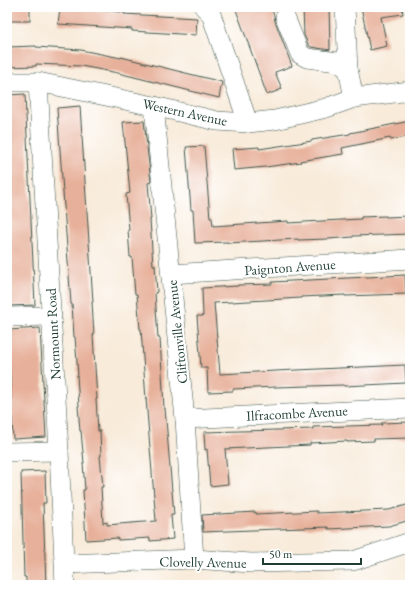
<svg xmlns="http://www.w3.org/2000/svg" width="417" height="592" font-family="'EB Garamond',serif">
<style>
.building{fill:#e7b09a}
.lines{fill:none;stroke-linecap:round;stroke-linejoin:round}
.minor-casing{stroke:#40574d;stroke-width:20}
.minor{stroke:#fff;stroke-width:19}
.labels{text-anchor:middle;stroke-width:4;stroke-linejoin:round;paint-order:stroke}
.street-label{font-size:14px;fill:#1f3d34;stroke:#fff}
</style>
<rect width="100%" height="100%" fill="#fff"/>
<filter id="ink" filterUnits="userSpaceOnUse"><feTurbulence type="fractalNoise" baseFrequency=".025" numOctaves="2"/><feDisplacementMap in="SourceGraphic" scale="8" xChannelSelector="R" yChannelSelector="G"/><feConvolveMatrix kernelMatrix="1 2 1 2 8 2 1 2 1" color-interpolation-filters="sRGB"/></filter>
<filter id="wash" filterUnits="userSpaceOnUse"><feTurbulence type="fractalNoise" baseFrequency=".012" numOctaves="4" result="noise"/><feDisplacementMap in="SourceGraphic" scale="16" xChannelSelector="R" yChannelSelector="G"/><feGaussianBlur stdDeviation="0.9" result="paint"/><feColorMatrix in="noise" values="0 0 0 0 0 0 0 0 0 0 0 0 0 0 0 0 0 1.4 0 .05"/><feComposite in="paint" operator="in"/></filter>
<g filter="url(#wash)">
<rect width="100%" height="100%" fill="#f8ebda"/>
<g id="blocks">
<g class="building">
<rect x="7" y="7" width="23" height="14"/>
<polygon points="235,7 271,7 274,16 275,21 292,66 275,72 282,89 267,95"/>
<polygon points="303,7 329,7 330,50 311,47 309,46 304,35"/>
<polygon points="361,7 402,7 403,14 381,17 387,46 370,50"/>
<polygon points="60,8 124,12 124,14 197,18 196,35 132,31 132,29 58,24"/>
<polygon points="36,46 36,47 81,50 121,58 121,57 222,82 219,98 118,73 81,66 36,64 36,66 7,67 7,47"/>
<polygon points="25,94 35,305 9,306 7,267 7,95"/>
<polygon points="80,106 93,302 92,302 94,335 93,335 97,399 96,399 98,431 100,431 101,456 100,456 103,487 101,487 103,523 107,522 107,525 156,521 146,399 146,400 141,329 140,329 137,294 135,294 132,257 130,257 128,230 129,230 126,194 130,193 123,122 144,121 151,182 148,183 151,219 150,219 153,265 155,265 157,292 155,293 158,338 160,338 164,408 165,408 174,515 171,515 173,539 150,541 150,538 118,540 118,538 86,540 83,490 85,490 83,463 84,463 81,431 80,431 78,406 79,406 77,375 78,375 75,337 74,337 72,304 71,304 57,108"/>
<polygon points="410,121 410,136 391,140 390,138 342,148 343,154 300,161 301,162 266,167 234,170 232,149 259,147 259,149 312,141 312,140 350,134 350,133"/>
<polygon points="204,146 210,218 212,218 213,226 288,221 288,223 322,221 361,219 361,217 386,216 386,217 410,216 410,234 353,236 353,237 328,239 298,240 298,239 228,243 228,242 195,243 193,210 191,210 186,147"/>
<polygon points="405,275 406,294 345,296 345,295 301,297 301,298 214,303 220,374 275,371 405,365 406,383 344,386 343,385 276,387 233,389 233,391 208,392 207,368 201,368 197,316 203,316 202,288 238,286 238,285 272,284 272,282"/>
<polygon points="40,328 46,437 13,439 8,330"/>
<polygon points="410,422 410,438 374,439 374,441 347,442 347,441 310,443 310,445 225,449 228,484 210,486 207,449 205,450 204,432 313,429 313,427 382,425 381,423"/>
<polygon points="45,471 46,503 43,503 46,585 26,585 26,577 24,577 21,472"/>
<polygon points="410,504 410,520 389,526 328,529 328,527 203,532 202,515 256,512 256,514 317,511 317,513 389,510"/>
</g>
</g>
</g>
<g filter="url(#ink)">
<use href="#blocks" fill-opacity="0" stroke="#40574d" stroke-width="1"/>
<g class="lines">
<g class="minor-casing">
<g id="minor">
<polyline points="204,7 211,14 248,123"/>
<polyline points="345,7 348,69 354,98"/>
<polyline points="285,17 300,54 307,58 338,62 348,69"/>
<polyline points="7,82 38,82 154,106 217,121 248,123 275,120 326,108 354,98 410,91"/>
<polyline points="38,82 59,451 65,585"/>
<polyline points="154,106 185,419 194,559"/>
<polyline points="171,274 410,259"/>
<polyline points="7,317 52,316"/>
<polyline points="185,419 410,408"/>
<polyline points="7,452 59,451"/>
<polyline points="65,564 194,559 251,563 353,561 410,542"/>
</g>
</g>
<use href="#minor" class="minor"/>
</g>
</g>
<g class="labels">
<g class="street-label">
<text transform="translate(185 112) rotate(12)" y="5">Western Avenue</text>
<text transform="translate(290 267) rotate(-4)" y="5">Paignton Avenue</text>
<text transform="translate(177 332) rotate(-96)" y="5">Cliftonville Avenue</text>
<text transform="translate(53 334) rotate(-93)" y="5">Normount Road</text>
<text transform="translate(297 413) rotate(-3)" y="5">Ilfracombe Avenue</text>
<text transform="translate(203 562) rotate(1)" y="5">Clovelly Avenue</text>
</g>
</g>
<rect width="417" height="592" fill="none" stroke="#fff" stroke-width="24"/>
<path d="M263 558v6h98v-6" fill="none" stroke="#1f3d34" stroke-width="2"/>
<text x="269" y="558" font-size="12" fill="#1f3d34" stroke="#ffffff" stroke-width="3" paint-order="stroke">50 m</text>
</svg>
